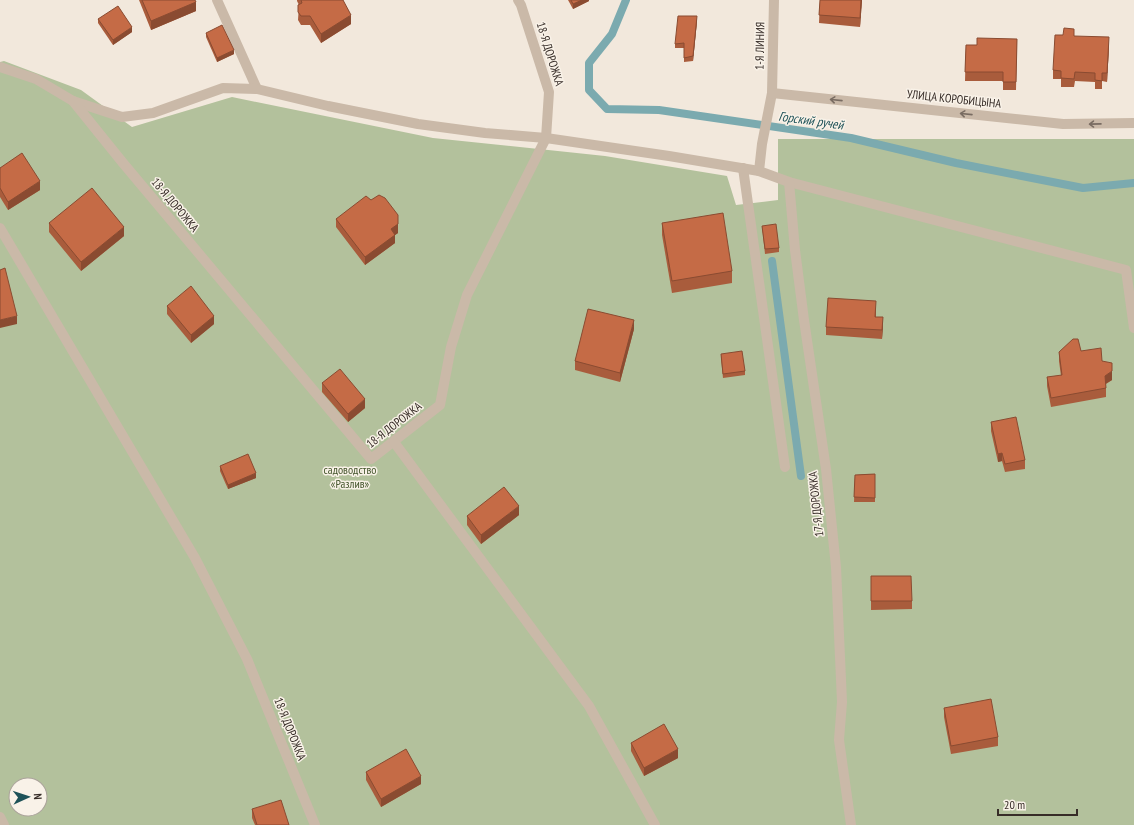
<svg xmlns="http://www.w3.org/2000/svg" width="1134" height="825" font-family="'PT Sans Narrow',sans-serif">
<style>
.green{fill:#b3c19c;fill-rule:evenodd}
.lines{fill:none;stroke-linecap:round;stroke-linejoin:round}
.stream{stroke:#7baaaf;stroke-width:8}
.service{stroke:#cab9a8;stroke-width:10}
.minor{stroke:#cab9a8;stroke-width:10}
.wall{fill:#a95c3c}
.shaded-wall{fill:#8a4b31}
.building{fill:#c56b46;stroke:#8a4b31}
.oneway{stroke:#796c62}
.labels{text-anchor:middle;stroke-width:3;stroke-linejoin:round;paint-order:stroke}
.street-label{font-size:12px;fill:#372d28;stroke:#f9f2e8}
.park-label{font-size:12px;fill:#44552c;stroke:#f9f2e8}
.water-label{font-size:13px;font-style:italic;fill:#1e5258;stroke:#f9f2e8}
</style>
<rect width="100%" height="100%" fill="#f2e8dc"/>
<path class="green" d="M4 61 81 90 132 127 232 97 433 138 605 156 727 176 736 205 778 200V139H1134V825H0V62ZM16 785H40V809H16Z"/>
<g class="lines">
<g class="stream">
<polyline points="626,0 612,34 589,63 589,90 607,109 659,110 851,138 956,163 1083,188 1134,183"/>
<polyline points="772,261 801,476"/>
</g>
<polyline class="service" points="743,168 785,467"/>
<g class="minor">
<polyline points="217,0 257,89"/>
<polyline points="774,0 772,93 762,144 759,171 789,182 1126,270 1134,328"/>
<polyline points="0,67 36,79 73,101 122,117 153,113 223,88 257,89 328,106 418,124 485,133 546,138 669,156 759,171"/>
<polyline points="772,93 1063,124 1134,123"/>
<polyline points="73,101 123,163 371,459 440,405 451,347 467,295 546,138 549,92 521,5 518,0"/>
<polyline points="789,182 795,250 804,320 826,469 836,567 842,702 839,740 851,825"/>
<polyline points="0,228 195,558 247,659 315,825"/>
<polyline points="394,442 589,706 655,825"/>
<polyline points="0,817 4,825"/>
</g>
</g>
<g class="wall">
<polygon points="139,0 195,0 196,11 151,30"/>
<polygon points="297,0 343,0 351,24 321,43 310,25 301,25 298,20 299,5 297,1"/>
<polygon points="568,0 589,0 589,1 573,9"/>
<polygon points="820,0 862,0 860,27 819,23"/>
<polygon points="98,19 132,32 113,45 98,23"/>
<polygon points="697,21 693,61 684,62 684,48 675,48 675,44"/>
<polygon points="206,33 234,54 217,62 206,37"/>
<polygon points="1074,36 1109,46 1107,82 1102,81 1102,89 1095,89 1095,82 1075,81 1074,87 1061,87 1061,79 1053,79 1053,70"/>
<polygon points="1017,39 1016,90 1003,90 1003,81 965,81 966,45 977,45"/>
<polygon points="0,168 40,190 8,210 0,197"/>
<polygon points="336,219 398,233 395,235 395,243 365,265 336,227"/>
<polygon points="49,223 124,236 81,271 49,232"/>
<polygon points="662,223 732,271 732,283 672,293 662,235"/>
<polygon points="762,226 779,248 779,252 765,254"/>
<polygon points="167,306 214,324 191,343 167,314"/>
<polygon points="876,310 876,317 883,326 882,339 826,335 826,327"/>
<polygon points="634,329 620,382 575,370 575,361"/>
<polygon points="1081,351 1102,361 1112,380 1106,384 1106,397 1051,407 1047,386 1047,377 1061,376 1059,361 1059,352"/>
<polygon points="721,354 745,371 745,375 723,378 721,358"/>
<polygon points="322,383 365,408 348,422 322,392"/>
<polygon points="991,422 1025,460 1025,469 1005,472 1002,461 998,462 991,431"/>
<polygon points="220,466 256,478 228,489 220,471"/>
<polygon points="875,474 875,502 854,502 855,475"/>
<polygon points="519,515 481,544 467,525 467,516"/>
<polygon points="871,576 912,601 912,609 871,610"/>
<polygon points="944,708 998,737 998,746 951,754 944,717"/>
<polygon points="631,743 678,758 644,776 631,751"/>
<polygon points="366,772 421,784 381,807 366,780"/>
<polygon points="252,809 289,825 255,825 252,818"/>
</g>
<g class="shaded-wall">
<polygon points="582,0 589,0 589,1 573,9 573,4"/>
<polygon points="861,0 862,0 860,27 860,18"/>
<polygon points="196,2 196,11 151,30 151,21"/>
<polygon points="351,15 351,24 321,43 321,34"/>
<polygon points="697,16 697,21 693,61 693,56"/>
<polygon points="132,27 132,32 113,45 113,40"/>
<polygon points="1109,37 1109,46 1107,82 1107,73"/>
<polygon points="234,50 234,54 217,62 217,58"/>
<polygon points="40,181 40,190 8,210 8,202"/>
<polygon points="398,215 398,233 395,235 395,243 365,265 365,257 391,229"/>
<polygon points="124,227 124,236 81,271 81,262"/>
<polygon points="17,316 17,324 0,328 0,320"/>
<polygon points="214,316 214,324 191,343 191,335"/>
<polygon points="883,317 883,326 882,339 882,330"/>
<polygon points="634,320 634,329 620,382 620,373"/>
<polygon points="1112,371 1112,380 1105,384 1105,376"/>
<polygon points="365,399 365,408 348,422 348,414"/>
<polygon points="1002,453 1002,461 998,462 998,454"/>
<polygon points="256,473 256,478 228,489 228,485"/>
<polygon points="519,506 519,515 481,544 481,535"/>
<polygon points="678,749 678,758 644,776 644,768"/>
<polygon points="421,776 421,784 381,807 381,799"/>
</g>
<g class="building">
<polygon points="142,0 195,0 196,2 151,21"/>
<polygon points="301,0 343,0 351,15 321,34 310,16 301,16 298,12 298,5 302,3"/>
<polygon points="571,0 582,0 573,4"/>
<polygon points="820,0 861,0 860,18 819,15"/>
<polygon points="118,6 132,27 113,40 98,19"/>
<polygon points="678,16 697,16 693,56 684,58 684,43 675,44"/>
<polygon points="222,25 234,50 217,58 206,33"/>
<polygon points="1064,28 1074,29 1074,36 1109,37 1107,73 1102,73 1102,81 1095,80 1095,73 1075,72 1074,79 1061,78 1061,71 1053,70 1055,35 1063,35"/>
<polygon points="977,38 1017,39 1016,82 1003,82 1003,72 965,72 966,45 977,45"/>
<polygon points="22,153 40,181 8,202 0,188 0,168"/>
<polygon points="92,188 124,227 81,262 49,223"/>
<polygon points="379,195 385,198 398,215 398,224 391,229 395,235 365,257 336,219 366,196 371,200"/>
<polygon points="723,213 732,271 672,281 662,223"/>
<polygon points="776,224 779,248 765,249 762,226"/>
<polygon points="5,268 17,316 0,320 0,270"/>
<polygon points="191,286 214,316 191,335 167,306"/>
<polygon points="828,298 876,301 875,317 883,317 882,330 826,327"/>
<polygon points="588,309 634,320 620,373 575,361"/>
<polygon points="1073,339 1078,339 1081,351 1101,348 1102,361 1112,363 1112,371 1105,376 1106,388 1051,398 1047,377 1062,375 1059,352"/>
<polygon points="742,351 745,371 723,374 721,354"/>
<polygon points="340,369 365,399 348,414 322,383"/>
<polygon points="1016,417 1025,460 1005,464 1002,453 998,454 991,422"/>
<polygon points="248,454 256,473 228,485 220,466"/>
<polygon points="875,474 875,498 854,497 855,475"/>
<polygon points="504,487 519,506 481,535 467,516"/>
<polygon points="871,576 911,576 912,601 871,601"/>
<polygon points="991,699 998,737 951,746 944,708"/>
<polygon points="664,724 678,749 644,768 631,743"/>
<polygon points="406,749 421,776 381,799 366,772"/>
<polygon points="281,800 289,825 257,825 252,809"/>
</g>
<defs><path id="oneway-shaft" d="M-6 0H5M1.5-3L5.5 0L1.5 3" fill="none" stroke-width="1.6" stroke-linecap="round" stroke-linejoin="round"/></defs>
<g class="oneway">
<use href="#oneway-shaft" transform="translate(836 100) rotate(-174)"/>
<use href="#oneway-shaft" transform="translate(966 114) rotate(-174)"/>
<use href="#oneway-shaft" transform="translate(1095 124) rotate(179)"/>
</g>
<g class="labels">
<g class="street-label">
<text transform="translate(760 46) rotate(-89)" y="4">1-Я ЛИНИЯ</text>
<text transform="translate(550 54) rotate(73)" y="4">18-Я ДОРОЖКА</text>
<text transform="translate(954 99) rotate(6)" y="4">УЛИЦА КОРОБИЦЫНА</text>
<text transform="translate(175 205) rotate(50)" y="4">18-Я ДОРОЖКА</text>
<text transform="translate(394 425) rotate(-38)" y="4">18-Я ДОРОЖКА</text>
<text transform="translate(816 504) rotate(-96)" y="4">17-Я ДОРОЖКА</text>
<text transform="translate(290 729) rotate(68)" y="4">18-Я ДОРОЖКА</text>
</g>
<g class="park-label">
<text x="350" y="474">садоводство<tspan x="350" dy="14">«Разлив»</tspan></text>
</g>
<g class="water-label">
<text transform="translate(811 120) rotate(8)" y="5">Горский ручей</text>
</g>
</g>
<g transform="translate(28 797) rotate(87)"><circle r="19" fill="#f9f2e8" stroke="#aba39b"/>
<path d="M0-3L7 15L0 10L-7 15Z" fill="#1e5258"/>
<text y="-6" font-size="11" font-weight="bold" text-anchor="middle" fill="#372d28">N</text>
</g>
<path d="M998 809v6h79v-6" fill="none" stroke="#372d28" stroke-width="2"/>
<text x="1004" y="809" font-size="12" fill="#372d28" stroke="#f9f2e8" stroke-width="3" paint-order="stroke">20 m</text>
</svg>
